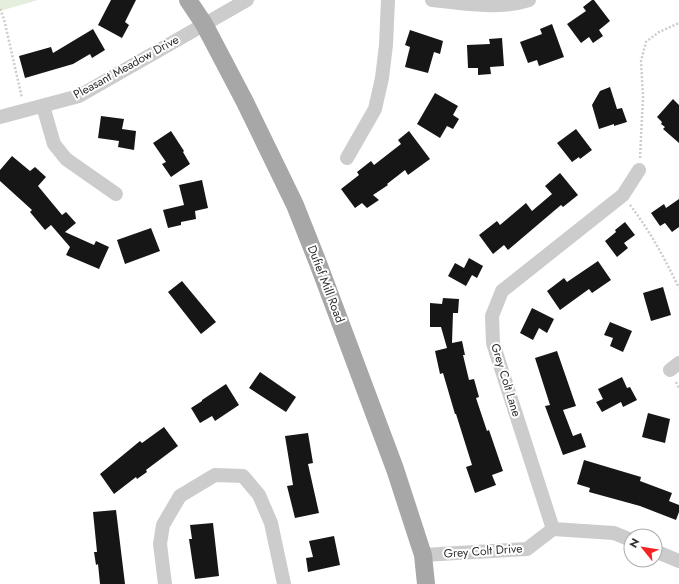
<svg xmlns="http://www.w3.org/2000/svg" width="679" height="584" font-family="Jost,sans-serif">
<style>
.green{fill:#e4eedc}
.building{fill:#161616}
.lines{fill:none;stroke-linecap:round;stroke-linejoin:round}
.path{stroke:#ccc;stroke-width:2.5;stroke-dasharray:2 2;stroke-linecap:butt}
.minor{stroke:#ccc;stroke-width:14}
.major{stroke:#a7a7a7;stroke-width:18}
.labels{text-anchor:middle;stroke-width:4;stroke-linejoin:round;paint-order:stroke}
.street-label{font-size:12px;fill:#2f2f2f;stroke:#fff}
</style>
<rect width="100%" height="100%" fill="#fff"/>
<polygon class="green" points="0,0 38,0 0,11"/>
<g class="building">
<polygon points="111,0 136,0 125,22 129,25 122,38 98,25"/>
<polygon points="592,0 594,0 610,21 599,30 603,36 593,43 589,37 581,43 567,24 586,11 583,7"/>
<polygon points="552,24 564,57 539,66 537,60 528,63 520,42 542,34 540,29"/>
<polygon points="93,29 105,50 92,58 90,54 73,64 25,78 19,56 51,47 53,53"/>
<polygon points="410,30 443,41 440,54 434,52 428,73 405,67 410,47 405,45"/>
<polygon points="502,38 504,66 490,67 491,74 478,75 478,68 468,68 467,45 490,44 489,39"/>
<polygon points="610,87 617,109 622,108 627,122 614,126 614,124 599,129 592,105 600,91"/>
<polygon points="435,93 458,106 453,115 459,119 453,129 447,126 440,138 417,124"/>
<polygon points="673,99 679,105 679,143 663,129 665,127 661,124 662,122 657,117"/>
<polygon points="101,116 124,119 122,129 136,131 134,150 118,147 119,141 98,138"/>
<polygon points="576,129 592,150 580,159 579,157 572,162 557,143"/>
<polygon points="171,131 184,151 183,152 190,164 171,177 162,164 166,162 153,143"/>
<polygon points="409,131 430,159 408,175 405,170 387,184 388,185 373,195 379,200 367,208 362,203 355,208 341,189 359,175 357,172 371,161 374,165 401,144 398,140"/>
<polygon points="12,156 30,171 35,167 46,177 38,186 62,215 66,212 76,223 65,232 94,245 96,241 109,247 99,269 66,255 70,247 51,225 45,230 30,212 32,210 0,181 0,170"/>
<polygon points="560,173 578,195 563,207 561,205 508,250 504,245 493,254 479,235 497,221 500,225 526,203 532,211 552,194 545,186"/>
<polygon points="202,180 208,208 195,211 196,219 181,222 181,225 168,228 163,210 184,205 179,185"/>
<polygon points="679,199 679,227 672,232 665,223 660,226 651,213 664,204 666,208"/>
<polygon points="625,222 635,235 624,243 628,248 617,257 605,241 616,232 615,230"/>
<polygon points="151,228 160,251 125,264 117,240"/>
<polygon points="469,258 483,266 477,278 472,275 466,286 448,276 455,263 464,268"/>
<polygon points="598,261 611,280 592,293 589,289 560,310 547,291 564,278 567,282"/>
<polygon points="182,281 216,322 201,334 168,292"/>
<polygon points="663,287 671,315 651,321 643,293"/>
<polygon points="443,298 459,299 458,313 453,313 452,343 462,341 465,355 463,355 469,380 474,379 479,397 476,398 487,431 489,430 503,471 492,475 496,485 475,493 466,467 472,465 456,414 455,414 443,373 440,374 435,351 447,348 441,327 430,327 430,303 442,304"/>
<polygon points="532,308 554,319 547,333 539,328 533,340 520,333"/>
<polygon points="610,322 632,331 623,352 610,346 613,338 604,335"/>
<polygon points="557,351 576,406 563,410 573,436 581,433 586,447 563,455 545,406 550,405 535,358"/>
<polygon points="260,372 296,397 286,412 249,388"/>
<polygon points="622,377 627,388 630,387 637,400 623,407 621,402 602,412 596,402 603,399 598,389"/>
<polygon points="226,384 239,405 215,421 212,416 200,423 191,408 202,401 202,400"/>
<polygon points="648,413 670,419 665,443 642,437"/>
<polygon points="164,427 178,446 146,470 147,472 137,479 136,477 114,494 100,474 140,441 142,443"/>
<polygon points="308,433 313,463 308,464 319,513 295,518 287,486 293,485 285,436"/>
<polygon points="584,460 641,477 640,481 672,493 669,501 679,505 679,512 676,520 640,506 589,492 590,488 577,484"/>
<polygon points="116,510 125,584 100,584 98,564 96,565 94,552 97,552 93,512"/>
<polygon points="213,523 219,576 195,579 189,539 192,539 190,525"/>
<polygon points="334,536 340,565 308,572 306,558 313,557 309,541"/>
</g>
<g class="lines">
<g class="path">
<polyline points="0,9 4,19 22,98"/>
<polyline points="640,158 643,97 641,61 646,42 659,32 679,23"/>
<path d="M630 205C650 231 665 259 679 288"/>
<polyline points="676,382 679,388"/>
</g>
<g class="minor">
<path d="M432 0C463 3 498 10 529 0"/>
<polyline points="43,106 54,144 66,159 116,194"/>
<polyline points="0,117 79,96 247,0"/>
<polyline points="347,158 375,109 382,78 386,45 388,0"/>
<polyline points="670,370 679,363"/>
<polyline points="553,529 493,343 492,316 502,291 623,195 639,170"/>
<polyline points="655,551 679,561"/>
<polyline points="423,555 527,549 553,529 614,533 631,540"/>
<polyline points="165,584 160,544 163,525 180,496 215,475 243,476 259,495 271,523 284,584"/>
</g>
<polyline class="major" points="188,0 204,24 245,102 295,205 318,263 395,469 423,555 426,584"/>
</g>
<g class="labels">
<g class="street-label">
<text transform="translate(126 67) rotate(-29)" y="4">Pleasant Meadow Drive</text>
<text transform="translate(326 284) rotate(69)" y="4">Dufief Mill Road</text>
<text transform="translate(506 380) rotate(73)" y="4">Grey Colt Lane</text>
<text transform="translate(483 551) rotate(-4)" y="4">Grey Colt Drive</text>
</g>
</g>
<g transform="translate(643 548) rotate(300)"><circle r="19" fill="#ffffff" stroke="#acacac"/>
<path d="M0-3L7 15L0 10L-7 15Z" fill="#f42324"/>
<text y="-6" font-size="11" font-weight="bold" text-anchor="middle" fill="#2f2f2f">N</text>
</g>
</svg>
